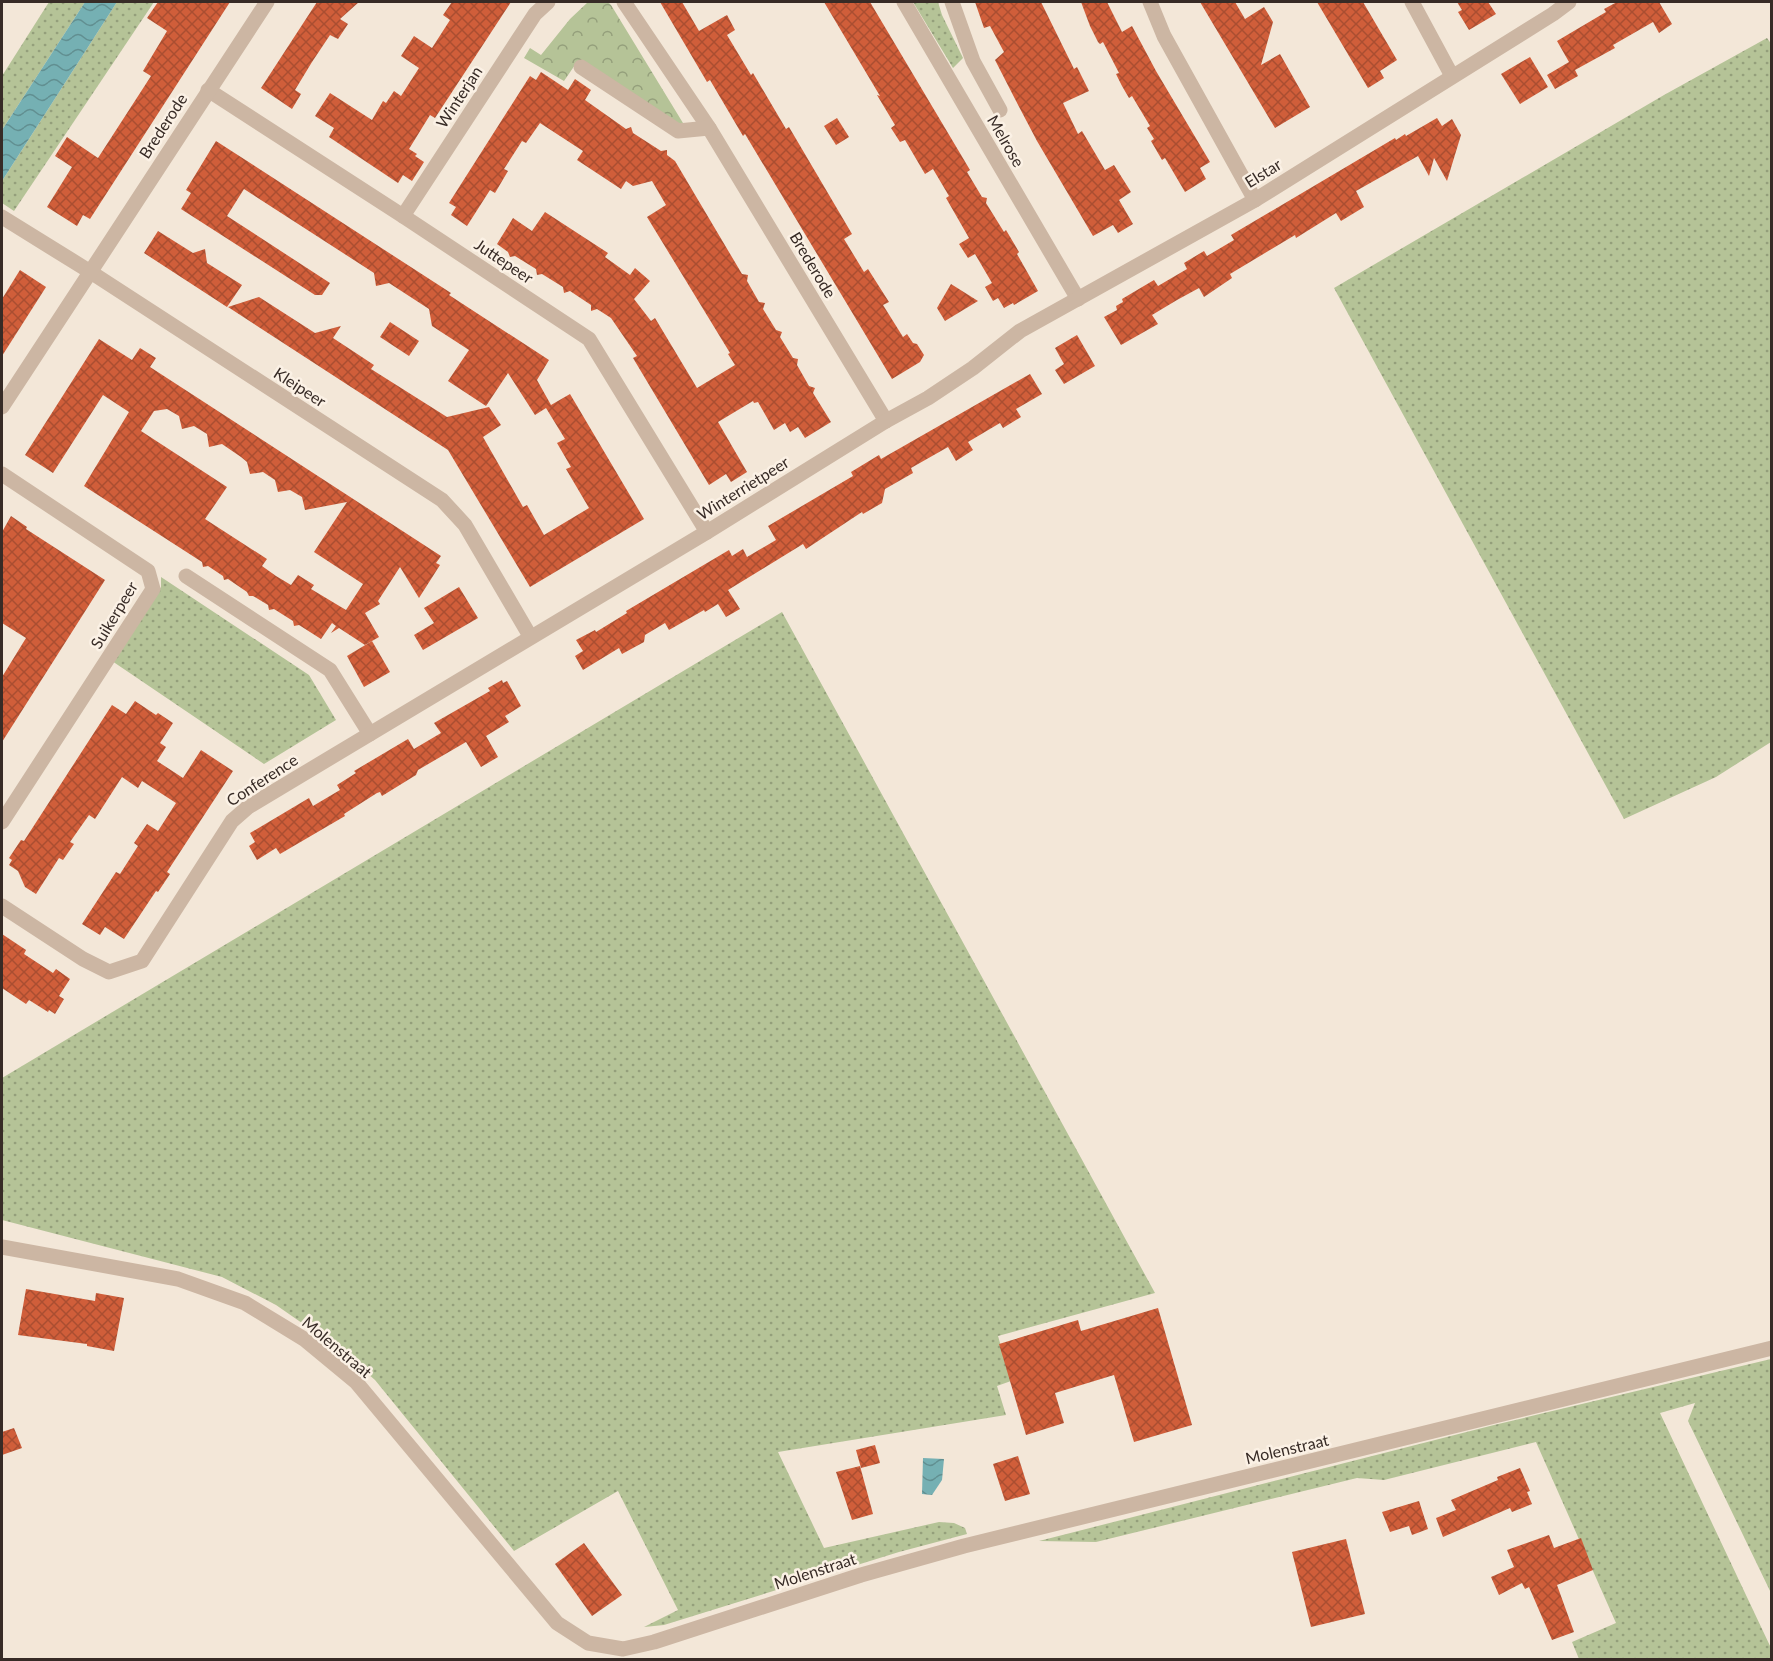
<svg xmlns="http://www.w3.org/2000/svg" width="1773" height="1661" font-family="Lato,sans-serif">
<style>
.grass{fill:url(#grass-dots)}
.forest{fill:url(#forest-crowns)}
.water{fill:url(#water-waves)}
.building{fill:url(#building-cross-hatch);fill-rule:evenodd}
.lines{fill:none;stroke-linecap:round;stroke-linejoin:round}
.minor{stroke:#ccb6a3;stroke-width:15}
.labels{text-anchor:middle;stroke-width:5;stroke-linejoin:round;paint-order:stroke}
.street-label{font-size:16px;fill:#372b26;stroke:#fbf1e5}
</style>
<defs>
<pattern id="grass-dots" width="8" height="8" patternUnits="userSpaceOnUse" patternTransform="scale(1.5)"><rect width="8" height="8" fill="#b5c397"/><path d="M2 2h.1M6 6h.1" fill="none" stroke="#949f7b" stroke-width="1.8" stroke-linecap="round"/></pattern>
<pattern id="forest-crowns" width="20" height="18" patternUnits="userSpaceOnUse" patternTransform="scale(1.5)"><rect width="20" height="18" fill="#b5c397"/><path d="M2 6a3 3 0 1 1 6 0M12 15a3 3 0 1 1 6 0" fill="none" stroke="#949f7b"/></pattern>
<pattern id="water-waves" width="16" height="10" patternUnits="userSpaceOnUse" patternTransform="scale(1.5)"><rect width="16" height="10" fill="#75b0b3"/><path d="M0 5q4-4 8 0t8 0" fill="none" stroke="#618f91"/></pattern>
<pattern id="building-cross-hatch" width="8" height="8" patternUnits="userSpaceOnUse" patternTransform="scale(1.5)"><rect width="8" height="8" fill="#d05e3a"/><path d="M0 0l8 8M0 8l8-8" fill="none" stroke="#aa4e31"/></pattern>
</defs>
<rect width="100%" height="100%" fill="#f3e7d8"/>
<g class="grass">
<polygon points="49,2 85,2 2,130 2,76"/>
<polygon points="117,2 154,2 14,211 2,203 2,181"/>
<polygon points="913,2 938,2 942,15 963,58 953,68"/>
<polygon points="1767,38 1772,45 1771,742 1716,777 1624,819 1334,288 1664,95"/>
<polygon points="161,577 309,675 336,720 264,764 112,661 161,587"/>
<polygon points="782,612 1155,1293 998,1336 1011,1381 997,1386 1006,1415 778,1452 824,1548 939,1522 954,1523 965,1528 967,1534 899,1552 664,1625 644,1627 678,1610 618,1491 514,1551 375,1380 338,1348 276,1305 222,1277 2,1220 2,1078"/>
<polygon points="1771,1359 1771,1593 1688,1421 1695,1403 1660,1413 1771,1648 1771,1659 1579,1659 1572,1642 1616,1623 1536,1442 1384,1480 1357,1478 1096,1542 1039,1541 1494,1425"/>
</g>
<polygon class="forest" points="588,2 608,2 611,5 683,123 676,126 577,62 564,81 524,58 530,48 541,55 570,19"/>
<g class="water">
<polygon points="85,2 117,2 2,181 2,130"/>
<polygon points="923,1458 944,1459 942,1480 932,1495 922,1494"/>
</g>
<g class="building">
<polygon points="158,2 230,2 90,219 83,215 77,226 47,207 72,167 55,156 67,137 98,158 151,76 143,71 167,31 147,18"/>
<polygon points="317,2 359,2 340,19 348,24 338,39 330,35 312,62 295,90 301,94 292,109 261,88"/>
<polygon points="452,2 511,2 435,118 430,115 409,149 417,154 415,156 424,162 412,181 403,175 398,183 329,137 334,128 315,116 330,93 372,120 383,101 386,103 394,91 401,96 419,68 401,56 414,36 432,48 450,20 443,15"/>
<polygon points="660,2 682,2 699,31 727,15 735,30 727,35 751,75 753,73 786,129 789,127 852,234 844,239 864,272 868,269 889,302 883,305 903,337 907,334 913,343 917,344 924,355 920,362 892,379 745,134 743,136 710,80 707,82"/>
<polygon points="824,2 870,2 970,170 967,172 982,197 987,198 986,203 1004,232 1006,230 1019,252 1017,254 1038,291 1014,305 1013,303 1004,308 998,298 993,301 985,287 992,283 975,254 968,258 959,244 969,238 946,198 949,196 933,169 925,174 905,140 900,142 891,128 895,125 877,95 880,96"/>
<polygon points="975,2 1041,2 1074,69 1077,67 1089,91 1063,103 1078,134 1082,131 1105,170 1114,165 1131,192 1119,200 1133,224 1118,233 1113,225 1093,236 1037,141 1015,99 995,60 1004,52 990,26 984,28"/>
<polygon points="1081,2 1107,2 1122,32 1132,26 1156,71 1210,162 1200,168 1206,179 1185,192 1165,158 1162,160 1151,141 1154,139 1147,128 1150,126 1132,96 1129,98 1122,86 1116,74 1119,73 1103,42 1100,44 1098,42 1090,26"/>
<polygon points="1200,2 1235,2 1245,19 1264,7 1273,22 1261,65 1280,54 1310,107 1275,128"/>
<polygon points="1317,2 1363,2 1397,60 1380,71 1384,78 1368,88"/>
<polygon points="1457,2 1488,2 1496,14 1469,30 1458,12 1462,10"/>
<polygon points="1617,2 1659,2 1672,24 1659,33 1653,22 1613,45 1615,48 1575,70 1578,76 1555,89 1547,75 1569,62 1557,41 1606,12 1604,9"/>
<polygon points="1530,57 1548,87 1520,104 1501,74"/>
<polygon points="541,72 568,90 575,79 591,90 585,100 626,129 631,127 633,133 661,151 667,150 667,155 675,161 742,274 748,275 747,281 759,302 765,303 763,309 776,330 782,332 780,337 793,358 798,359 797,365 809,386 815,388 813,393 831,422 805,438 798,427 790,432 785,423 774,430 758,402 754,403 753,401 718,422 747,472 731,482 726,474 709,485 633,358 637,356 611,318 597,309 591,311 591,305 570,291 564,293 563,287 542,274 537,275 536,269 515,256 510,257 508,252 497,244 513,218 532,231 545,212 608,253 605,257 630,275 635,268 650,281 634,299 651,321 655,318 697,388 735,365 728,354 730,353 647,217 666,205 652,181 633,186 626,181 621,189 577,160 583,151 540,123 526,143 522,141 504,169 508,171 495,193 490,190 467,226 451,215 456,207 449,203 530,76 536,80"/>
<polygon points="837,118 849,137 836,145 824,126"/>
<polygon points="1437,118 1442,126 1452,119 1461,135 1447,181 1434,158 1429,176 1418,156 1356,191 1364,207 1341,221 1336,213 1296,238 1295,235 1230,274 1232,278 1204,297 1199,288 1177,300 1152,315 1158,324 1121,345 1104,317 1117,310 1116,306 1123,302 1122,299 1154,280 1158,286 1187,269 1184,263 1204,251 1207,256 1234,240 1231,235 1395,138 1396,140 1405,134 1406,136"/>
<polygon points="216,141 451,293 449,295 549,360 537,380 551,405 570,394 644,519 530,587 448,450 228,307 259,297 315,333 341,326 333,338 374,365 371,369 447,417 489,407 501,425 483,437 523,507 527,505 544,535 589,508 566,469 571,467 557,443 565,439 546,408 535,415 508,373 486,406 448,381 469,350 432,326 429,309 389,283 376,286 374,273 244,189 227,216 330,283 322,295 315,295 181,209 191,193 186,190"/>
<polygon points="158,231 193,253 205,249 207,263 242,285 227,307 144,253"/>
<polygon points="20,270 46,287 2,356 2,299"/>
<polygon points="951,284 978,301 945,321 937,308"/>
<polygon points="390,322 419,341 409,356 380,337"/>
<polygon points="1077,335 1095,366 1064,384 1055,370 1064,364 1055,348"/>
<path d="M99 339 132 360 140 348 156 358 150 367 441 556 436 563 440 565 419 598 400 567 378 601 380 604 365 613 379 637 365 645 339 628 331 633 336 626 332 623 321 639 299 625 294 626 293 621 274 609 269 610 268 605 253 596H249L247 592 228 579 224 580 223 576 208 566 203 567 202 562 84 486 129 412 103 395 53 473 25 455ZM167 409 179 416 182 429 194 426 207 434 209 447 222 444 241 457 247 462 250 474 263 472 275 480 278 492 290 490 302 497 305 510 347 502 314 552 363 584 346 610 311 589 314 585 298 575 291 585 276 576 262 566 267 559 205 519 227 487 141 431 154 411Z"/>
<polygon points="1030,374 1042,394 1016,409 1021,417 1003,428 1000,423 968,442 973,450 956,461 948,447 911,468 913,473 885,489 882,503 863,514 862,512 806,549 803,544 728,590 740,609 726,617 718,604 705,612 704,610 669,630 665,623 645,635 644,642 622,654 619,648 583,670 575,656 583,651 576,640 595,630 596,632 627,613 626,611 729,550 732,556 743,549 747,557 776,540 768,526 853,476 851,472 879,455 881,459"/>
<polygon points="11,516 27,527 26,529 105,580 2,742 2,677 26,638 2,623 2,532"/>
<polygon points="459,587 478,618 423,650 414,635 434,623 424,608"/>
<polygon points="372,641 390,672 364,687 347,656"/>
<polygon points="502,680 503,683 507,681 521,706 505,716 509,722 486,736 498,757 481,767 466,742 418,770 416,775 382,796 380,792 377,793 344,814 345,816 280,854 276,848 257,860 249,846 255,842 250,833 309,798 313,806 340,790 337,785 356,773 354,771 408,739 414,749 441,733 434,723 490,691 488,688"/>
<polygon points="135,701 156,715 158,713 173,723 160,743 166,747 157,761 183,778 201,750 233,771 167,872 170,874 158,892 156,891 124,939 105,927 100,935 82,924 116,872 120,874 138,846 134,843 147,824 158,831 176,803 142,781 138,788 122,777 95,819 89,815 70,842 74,844 63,860 59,858 36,894 25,887 18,871 9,865 12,860 9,858 21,840 24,841 112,705 126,714"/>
<polygon points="2,934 26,950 24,954 53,973 56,969 70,979 59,996 64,999 55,1014 49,1010 48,1012 29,1000 26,1004 2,988"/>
<polygon points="26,1289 95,1301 96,1293 124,1298 114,1351 87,1346 87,1344 18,1335"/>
<polygon points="1158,1308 1192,1425 1134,1442 1114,1375 1055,1393 1064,1423 1026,1435 999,1344 1078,1320 1081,1331"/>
<polygon points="14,1428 22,1448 2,1455 2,1432"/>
<polygon points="875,1445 880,1463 861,1468 856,1450"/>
<polygon points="1018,1456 1030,1494 1005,1501 993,1464"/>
<polygon points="860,1466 873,1514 852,1520 836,1472"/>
<polygon points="1520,1468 1530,1491 1527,1492 1532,1504 1512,1512 1510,1508 1443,1537 1436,1518 1456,1510 1451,1500 1498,1480 1497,1477"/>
<polygon points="1419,1501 1428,1529 1412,1535 1409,1526 1390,1532 1382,1512"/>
<polygon points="1549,1535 1554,1548 1581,1538 1593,1570 1557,1585 1574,1632 1552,1640 1529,1587 1525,1589 1522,1583 1499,1595 1491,1577 1514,1567 1507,1550"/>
<polygon points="1346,1539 1365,1614 1311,1627 1292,1552"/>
<polygon points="584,1543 622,1595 592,1616 555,1564"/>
</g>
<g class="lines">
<g class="minor">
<polyline points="624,2 709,128 886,421"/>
<polyline points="904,2 1078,299"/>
<polyline points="952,2 973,61 1000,110"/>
<polyline points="1150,2 1164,36 1255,200"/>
<polyline points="1412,2 1452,76"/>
<polyline points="581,67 678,131 709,128"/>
<polyline points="208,90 403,216 589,339 707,532"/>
<polyline points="403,216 535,14 548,2"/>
<polyline points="2,217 89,271 442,500 465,525 530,636"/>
<polyline points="2,407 267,2"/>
<polyline points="2,474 148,571 153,589 2,822"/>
<polyline points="186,576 330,670 370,734"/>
<polyline points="2,906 83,959 109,972 142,961 232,821 248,807 707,532 886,421 928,398 973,368 1020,331 1255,200 1553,14 1569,2"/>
<polyline points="2,1247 178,1279 245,1303 304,1339 356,1382 557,1623 588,1643 623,1649 654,1642 861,1575 964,1546 1772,1348"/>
</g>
</g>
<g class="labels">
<g class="street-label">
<text transform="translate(459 97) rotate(-57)" y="6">Winterjan</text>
<text transform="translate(163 126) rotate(-57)" y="6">Brederode</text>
<text transform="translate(1006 141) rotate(60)" y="6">Melrose</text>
<text transform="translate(1263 173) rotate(-32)" y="6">Elstar</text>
<text transform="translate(504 261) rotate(34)" y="6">Juttepeer</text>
<text transform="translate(813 265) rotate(59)" y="6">Brederode</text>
<text transform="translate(300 387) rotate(33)" y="6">Kleipeer</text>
<text transform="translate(743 488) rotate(-32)" y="6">Winterrietpeer</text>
<text transform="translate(114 615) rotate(-59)" y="6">Suikerpeer</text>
<text transform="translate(262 780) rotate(-33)" y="6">Conference</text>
<text transform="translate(337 1347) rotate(40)" y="6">Molenstraat</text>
<text transform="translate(1287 1449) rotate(-13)" y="6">Molenstraat</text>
<text transform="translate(815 1571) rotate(-18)" y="6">Molenstraat</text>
</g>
</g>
<rect width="1773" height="1661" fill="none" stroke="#372b26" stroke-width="6"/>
</svg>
